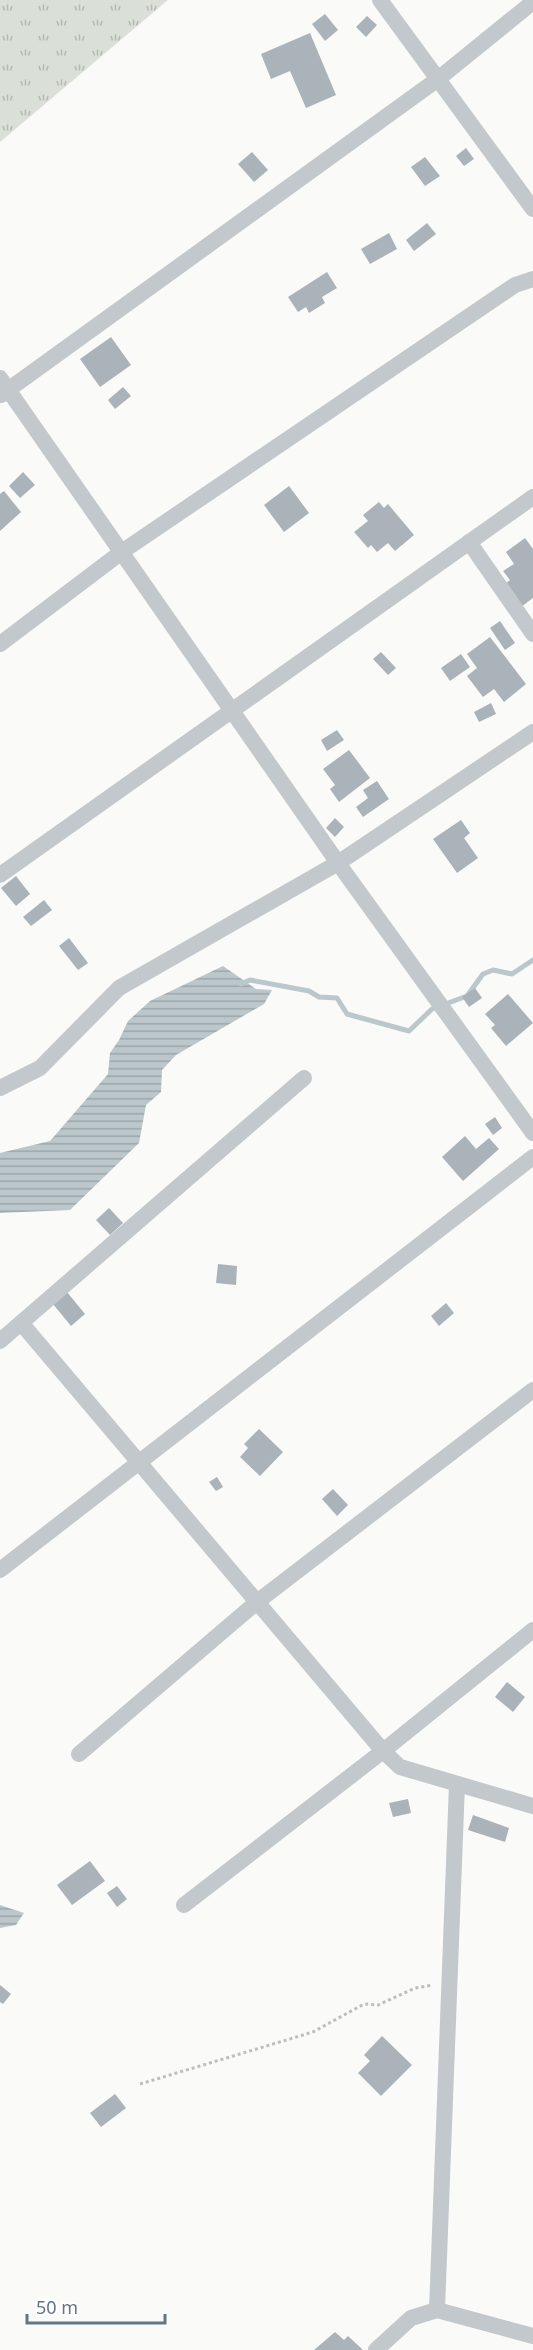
<svg xmlns="http://www.w3.org/2000/svg" width="533" height="2350" font-family="'Noto Sans',sans-serif">
<style>
.grass{fill:url(#grass-tufts)}
.water{fill:url(#water-rules)}
.lines{fill:none;stroke-linecap:round;stroke-linejoin:round}
.stream{stroke:#bbc7cb;stroke-width:5}
.building{fill:#aab3b9}
.path{stroke:#bbbfc2;stroke-width:3;stroke-dasharray:3 3;stroke-linecap:butt}
.street{stroke:#c3c8cc;stroke-width:16}
</style>
<defs>
<pattern id="grass-tufts" width="24" height="20" patternUnits="userSpaceOnUse" patternTransform="scale(1.5)"><rect width="24" height="20" fill="#dadfd7"/><path d="M3 7l-1-3M5 7V3M7 7l1-3M15 17l-1-3M17 17v-4M19 17l1-3" fill="none" stroke="#b4b9b4"/></pattern>
<pattern id="water-rules" width="6" height="5" patternUnits="userSpaceOnUse" patternTransform="scale(1.5)"><rect width="6" height="5" fill="#bbc7cb"/><path d="M0 2.5h6" fill="none" stroke="#9ca6aa"/></pattern>
</defs>
<rect width="100%" height="100%" fill="#fafaf8"/>
<polygon class="grass" points="0,0 168,0 0,142"/>
<g class="water">
<polygon points="223,966 256,989 272,990 264,1004 176,1055 162,1070 161,1092 146,1105 139,1143 70,1210 0,1213 0,1153 50,1141 108,1074 110,1053 119,1040 128,1021 150,1001"/>
<polygon points="0,1905 24,1913 16,1925 0,1928"/>
</g>
<g class="lines">
<polyline class="stream" points="241,984 250,980 309,991 319,997 337,998 347,1014 409,1031 432,1009 467,996 483,974 493,970 512,974 533,960"/>
</g>
<g class="building">
<polygon points="325,14 338,30 325,41 312,24"/>
<polygon points="367,16 377,25 366,37 356,27"/>
<polygon points="310,33 336,95 306,108 290,71 271,79 261,54"/>
<polygon points="466,148 474,159 464,166 456,156"/>
<polygon points="252,152 268,170 254,182 238,164"/>
<polygon points="425,157 440,176 425,186 411,167"/>
<polygon points="427,223 436,234 414,251 406,240"/>
<polygon points="389,233 397,249 370,264 361,249"/>
<polygon points="327,272 337,288 322,297 325,303 309,313 306,307 298,312 288,297"/>
<polygon points="111,337 131,365 100,387 80,359"/>
<polygon points="123,387 131,396 115,409 108,400"/>
<polygon points="23,472 35,485 20,498 9,486"/>
<polygon points="289,486 309,513 284,532 264,505"/>
<polygon points="4,491 21,512 0,531 0,494"/>
<polygon points="379,502 384,508 388,504 414,535 395,551 388,543 377,552 371,545 368,548 354,532 368,521 363,515"/>
<polygon points="525,538 533,549 533,598 521,607 505,584 510,580 503,571 514,564 506,552"/>
<polygon points="500,621 515,643 505,650 490,628"/>
<polygon points="490,637 526,684 504,702 494,689 483,697 467,676 477,668 467,654"/>
<polygon points="381,652 396,668 388,675 373,659"/>
<polygon points="461,654 470,667 450,681 441,668"/>
<polygon points="491,703 496,714 479,722 474,712"/>
<polygon points="337,730 344,740 327,751 321,740"/>
<polygon points="349,750 370,778 339,802 330,789 335,785 323,769"/>
<polygon points="377,781 389,799 363,817 356,807 368,798 363,790"/>
<polygon points="335,818 344,827 335,837 326,828"/>
<polygon points="461,820 470,833 464,838 478,858 457,873 433,839"/>
<polygon points="16,876 30,894 16,906 1,888"/>
<polygon points="44,900 52,910 31,926 23,917"/>
<polygon points="69,938 88,963 78,970 59,946"/>
<polygon points="475,988 482,998 469,1007 462,997"/>
<polygon points="508,994 533,1023 506,1046 491,1028 495,1025 485,1014"/>
<polygon points="495,1117 502,1128 493,1135 485,1124"/>
<polygon points="465,1136 476,1149 489,1138 499,1149 463,1181 442,1157"/>
<polygon points="109,1208 123,1223 110,1235 96,1220"/>
<polygon points="218,1264 237,1266 236,1285 216,1283"/>
<polygon points="67,1292 85,1314 71,1326 53,1304"/>
<polygon points="446,1303 454,1313 439,1326 431,1316"/>
<polygon points="259,1429 283,1452 260,1476 240,1457 248,1448 244,1444"/>
<polygon points="217,1477 223,1487 216,1491 209,1482"/>
<polygon points="333,1489 348,1505 337,1516 322,1499"/>
<polygon points="507,1682 525,1697 513,1712 495,1697"/>
<polygon points="408,1799 411,1813 393,1817 389,1803"/>
<polygon points="473,1815 509,1828 505,1842 468,1830"/>
<polygon points="90,1861 105,1881 72,1905 57,1885"/>
<polygon points="117,1886 127,1899 117,1907 107,1893"/>
<polygon points="0,1985 11,1994 3,2004 0,2002"/>
<polygon points="382,2036 412,2065 381,2096 358,2073 370,2061 364,2055"/>
<polygon points="115,2094 126,2108 101,2127 90,2113"/>
<polygon points="335,2332 344,2340 348,2336 363,2350 314,2350"/>
</g>
<g class="lines">
<polyline class="path" points="140,2084 313,2032 364,2004 378,2005 415,1988 433,1985"/>
<g class="street">
<polyline points="380,0 533,209"/>
<polyline points="0,378 338,863 533,1133"/>
<polyline points="1,395 438,79 533,2"/>
<polyline points="469,542 533,634"/>
<polyline points="0,644 123,551 515,285 533,279"/>
<polyline points="0,875 533,497"/>
<polyline points="0,1088 40,1068 119,988 338,863 533,732"/>
<polyline points="22,1324 383,1751 400,1767 533,1806"/>
<polyline points="0,1341 304,1078"/>
<polyline points="0,1570 533,1157"/>
<polyline points="79,1754 257,1602 533,1390"/>
<polyline points="184,1905 383,1751 533,1630"/>
<polyline points="437,2310 457,1784"/>
<polyline points="376,2350 411,2318 437,2310 533,2336"/>
</g>
</g>
<path d="M27 2314v9h138v-9" fill="none" stroke="#657683" stroke-width="3"/>
<text x="36" y="2314" font-size="18" fill="#657683" stroke="#ffffff" stroke-width="4.5" paint-order="stroke">50 m</text>
</svg>
